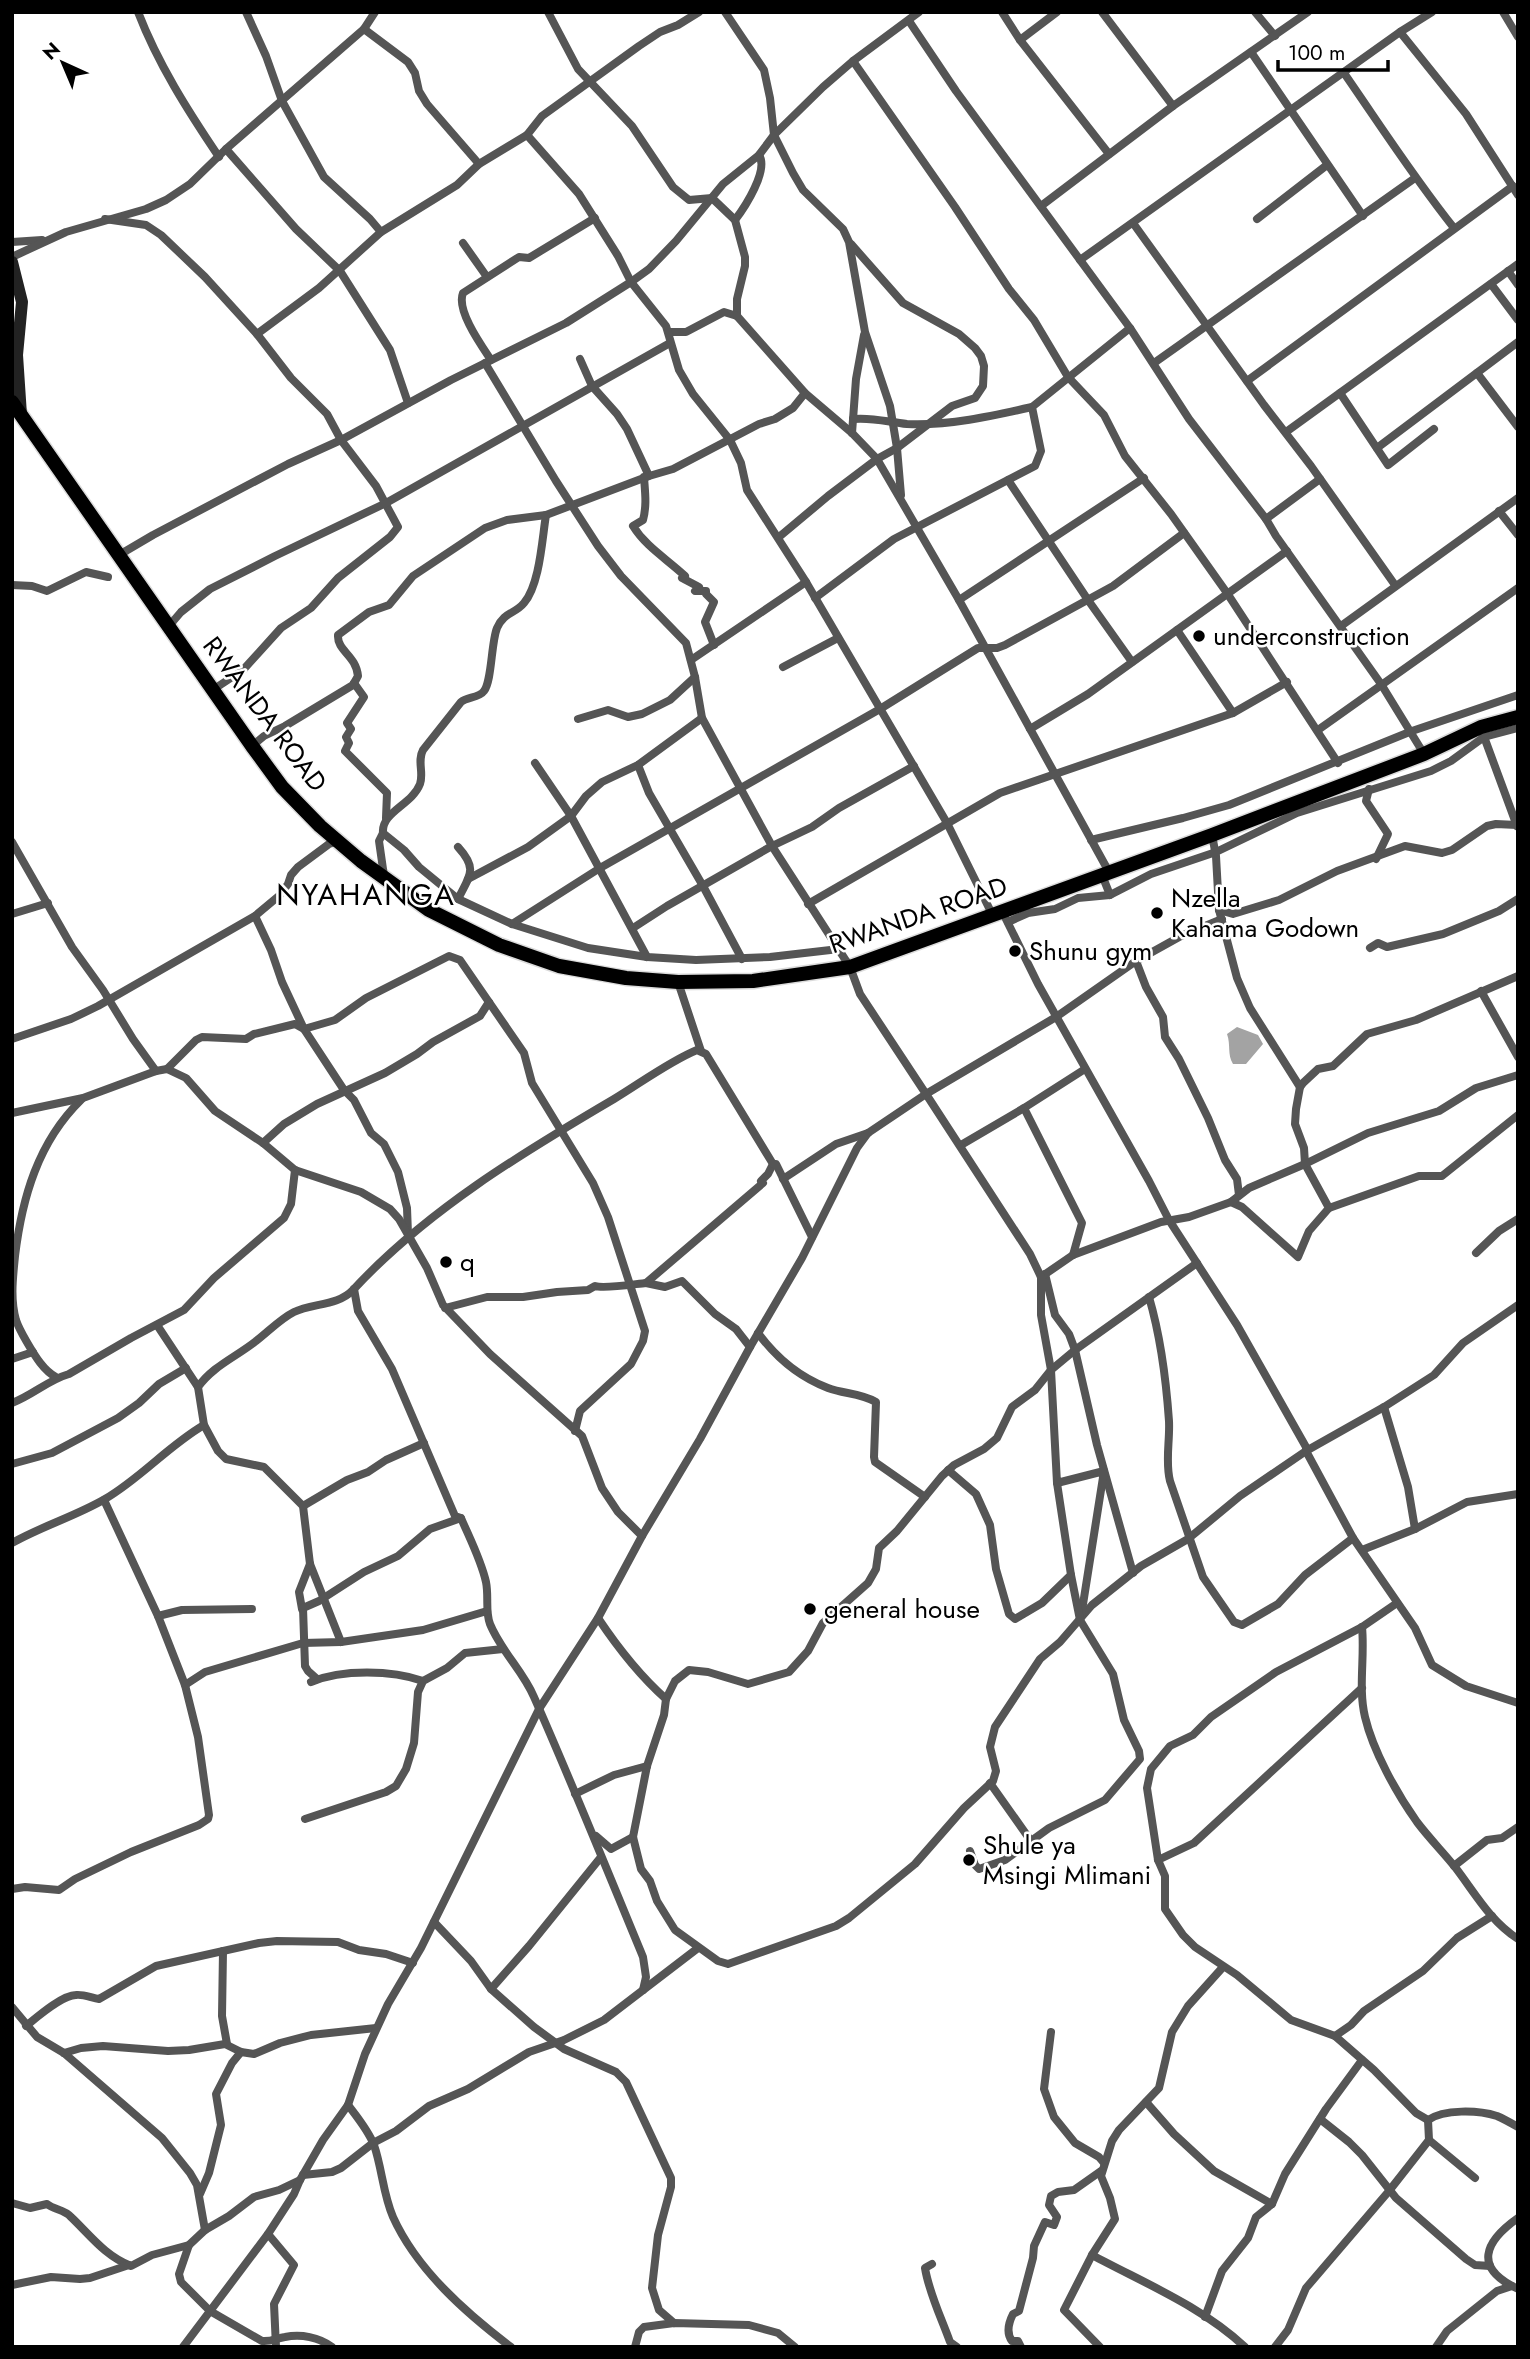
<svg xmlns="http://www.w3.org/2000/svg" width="1530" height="2359" font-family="Jost,sans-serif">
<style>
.water{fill:#a3a3a3}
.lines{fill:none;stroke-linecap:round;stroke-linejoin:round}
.highway-casing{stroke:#dbdbdb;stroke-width:17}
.street{stroke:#555;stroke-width:8}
.secondary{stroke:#222;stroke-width:12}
.highway{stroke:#000;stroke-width:14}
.poi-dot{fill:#000;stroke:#fff;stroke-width:2.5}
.labels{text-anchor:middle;stroke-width:5;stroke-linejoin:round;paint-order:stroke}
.poi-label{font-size:26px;fill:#000;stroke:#fff;text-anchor:start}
.street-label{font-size:26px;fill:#000;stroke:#fff}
.quarter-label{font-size:30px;letter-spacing:2px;fill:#000;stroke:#fff}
</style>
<rect width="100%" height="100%" fill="#fff"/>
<path class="water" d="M1237 1027 1258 1035 1263 1044 1246 1064H1233C1227 1054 1231 1045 1227 1034Z"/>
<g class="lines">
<g class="highway-casing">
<polyline id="highway" points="12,402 252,746 282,787 320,826 361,861 429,910 499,945 559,966 626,978 678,982 753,981 850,967 1212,835 1424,754 1481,727 1518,717"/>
</g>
<g class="street">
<path d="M138 12C158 64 188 111 219 157"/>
<polyline points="246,12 266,56 282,101 324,177 370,219 381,232"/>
<polyline points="548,12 578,69 632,126 673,187 689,200 712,198 735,220 745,257 745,266 737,299 737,316"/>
<polyline points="725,12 764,70 770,98 774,135 793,173 803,190 843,229 849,242 865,332 890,406 897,448 901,495"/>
<polyline points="1002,12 1020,40 1109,154"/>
<polyline points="1102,12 1173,106"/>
<polyline points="1255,12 1275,36"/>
<polyline points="1503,12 1518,37"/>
<polyline points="909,21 956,91 1130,328 1189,419 1266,519 1276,536 1381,684 1424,754"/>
<polyline points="364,29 408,62 415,73 419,91 427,104 479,164"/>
<polyline points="1400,32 1466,114 1518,195"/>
<polyline points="1020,40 1057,12"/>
<polyline points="1251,52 1363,216"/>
<polyline points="853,61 955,207 1009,289 1034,320 1068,377 1104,415 1125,456 1171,514 1227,593 1338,763"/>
<path d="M1344 73C1380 125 1414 178 1454 228"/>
<polyline points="527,135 542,116 639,46 660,32 678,25 699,12"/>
<polyline points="226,149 296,229 340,271 390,350 408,403"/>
<polyline points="1041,206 1173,106 1308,12"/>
<polyline points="105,219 146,225 161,235 205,277 257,334 291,378 327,414 341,440 376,486 398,527 390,537 338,578 311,608 281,628 243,670 214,689"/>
<polyline points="1257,219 1327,165"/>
<path d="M735 220C745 207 769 170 759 155"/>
<polyline points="1133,223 1264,405 1311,466 1395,585"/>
<polyline points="12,242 42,240"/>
<polyline points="463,243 487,277"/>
<polyline points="12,257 66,232 146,209 166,200 190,184 226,149 364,29 375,12"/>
<polyline points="1080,260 1400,32 1432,12"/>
<polyline points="1508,271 1518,285"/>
<polyline points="1491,284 1518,320"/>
<polyline points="669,332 686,332 724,312 737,316 805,393 852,433 877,459 959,600 1109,872"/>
<polyline points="257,334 319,288 381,232 457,185 479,164 527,135 579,194 618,256 631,282 666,326 679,370 693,394 730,440 741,463 747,490 806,582 947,823 993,916"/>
<polyline points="580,359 592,386 617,414 627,429 649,476"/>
<path d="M491 360C481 345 456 310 463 293L519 257 529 258 595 218"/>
<polyline points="1154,363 1415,178"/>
<polyline points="1477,373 1518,427"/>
<polyline points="1247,381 1513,186"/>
<polyline points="1340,393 1388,465 1434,429"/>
<path d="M853 419C872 417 888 422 907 424 948 426 992 416 1032 407"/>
<polyline points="1286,432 1518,264"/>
<polyline points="852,433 856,379 864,335"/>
<polyline points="1377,448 1518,342"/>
<path d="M644 477C645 492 647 505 643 520L633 526C646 547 667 559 685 576L682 578 699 587 695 591H706V594L714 602 705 622 714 645"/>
<polyline points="1008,480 1088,600 1132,662"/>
<polyline points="1499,511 1518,535"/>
<path d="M546 515C542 539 540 584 524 603 515 614 504 612 497 628 491 643 492 681 484 691 479 698 467 697 461 702L423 750C417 761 424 773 420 784 412 805 381 812 383 833L404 850 419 867 458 899 512 924 588 948 647 957 696 960 770 957 839 949"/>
<polyline points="1266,519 1320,479"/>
<polyline points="779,537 828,496 877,459 897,448 952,406 975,398 983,386 984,366 981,356 975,348 959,334 903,303 851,244"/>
<polyline points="119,555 153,535 288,464 341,440 451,380 566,323 631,282 649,269 676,241 723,184 759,155 774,135 823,87 853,61 919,12"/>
<polyline points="12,585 32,586 47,591 86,572 108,577"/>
<polyline points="815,598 894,539 1035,466 1041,451 1032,407 1130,328"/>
<polyline points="959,600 1144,478"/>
<polyline points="169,626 181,612 210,589 275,556 386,503 670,343"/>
<polyline points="1341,626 1518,498"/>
<polyline points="1177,630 1233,713"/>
<polyline points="691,660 806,582"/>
<polyline points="783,667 838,638"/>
<polyline points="354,683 364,697 347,723 351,729 346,737 349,743 345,751 387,793 386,818"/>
<polyline points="578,719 608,710 628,717 642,714 670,700 695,677"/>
<polyline points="1030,729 1088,694 1287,551"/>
<polyline points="1318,730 1518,588"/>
<polyline points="1483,734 1517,826"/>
<path d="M252 746 264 736 285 726 353 685 358 676C356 655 337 651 338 635L369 612 389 605 413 576 485 528 507 520 546 515 649 476 673 469 759 424 775 419 793 408 805 393"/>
<polyline points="535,763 571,816 647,957"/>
<polyline points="638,765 649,793 703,886 742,959"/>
<polyline points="1369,789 1366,801 1388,834 1376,859"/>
<polyline points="383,833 379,841 384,876"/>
<polyline points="1212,835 1216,856 1219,910 1237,978 1250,1008 1300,1087"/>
<polyline points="1091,840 1183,818 1229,805 1412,731 1518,695"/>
<polyline points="12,842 72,947 103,990 133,1039 156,1071"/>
<path d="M458 847C478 869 470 875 458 899"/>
<polyline points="1102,875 1110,895"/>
<polyline points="468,879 528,847 571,816 586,796 602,782 638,765 702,718"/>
<polyline points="808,904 1000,793 1233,713 1287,682"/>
<polyline points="1219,910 1233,914 1279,900 1337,871 1405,846 1442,853 1452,850 1487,826 1496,824 1517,825"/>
<polyline points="1003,913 1038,984 1149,1181 1169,1220 1237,1325 1306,1447 1306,1451 1353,1538 1415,1628 1432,1665 1466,1686 1518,1703"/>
<polyline points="12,914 48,903"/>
<polyline points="255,916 271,950 282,982 304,1029 344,1090 354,1100 371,1133 384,1144 398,1172 407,1208 408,1234"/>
<polyline points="1008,922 1028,913 1055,909 1078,898 1110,895 1151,874 1216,852 1297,813 1431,771 1451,761 1484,737 1518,728"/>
<polyline points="512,924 600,868 880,709 978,648 997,648 1005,645 1113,586 1184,533"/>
<polyline points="633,928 667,906 772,846 812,827 839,808 914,766"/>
<polyline points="1370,948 1378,943 1387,947 1443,934 1499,911 1518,899"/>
<polyline points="1136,961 1146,987 1163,1017 1165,1037 1179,1059 1208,1118 1225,1160 1237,1179 1239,1195"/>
<polyline points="678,982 701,1051"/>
<polyline points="1481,991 1518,1057"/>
<polyline points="12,1039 71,1019 98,1006 255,916 280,895 288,884 291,875 298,867 329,844 337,841"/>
<polyline points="167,1069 196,1040 202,1037 246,1039 254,1034 295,1024 304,1029 335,1020 366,998 449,956 460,960 524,1053 532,1083 593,1183 608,1217 645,1331 643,1341 631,1364 580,1411 575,1431"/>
<polyline points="1024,1108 1082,1223 1073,1255"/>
<polyline points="12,1113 83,1098 156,1071 167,1069 186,1078 215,1111 263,1143 295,1170 361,1192 390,1209 399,1219 427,1268 443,1305 490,1354 582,1436 602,1488 618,1512 642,1536"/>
<polyline points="263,1143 284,1124 317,1104 385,1073 417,1054 433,1042 480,1016 489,1002"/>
<polyline points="961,1145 1024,1108 1085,1069"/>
<polyline points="783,1179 836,1144 868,1133"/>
<polyline points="1231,1202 1242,1207 1298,1257 1309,1231 1329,1208 1305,1164 1304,1148 1295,1124 1296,1109 1300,1087 1303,1083 1318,1069 1333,1066 1367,1034 1416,1020 1518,976"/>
<polyline points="1329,1208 1419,1176 1442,1176 1518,1115"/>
<polyline points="1476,1253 1499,1231 1518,1219"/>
<polyline points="1197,1263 1075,1350 1051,1370 1035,1390 1012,1407 997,1438 984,1449 954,1465 942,1476 897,1531 879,1548 876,1569 868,1583 823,1623 808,1651 789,1672 748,1684 708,1672 689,1670 675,1681 666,1699 664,1715 647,1766 633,1837 641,1869 650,1881 657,1901 675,1930 718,1961 728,1964 836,1926 849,1918 915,1864 964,1808 993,1781 996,1771 990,1747 995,1727 1040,1659 1060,1642 1092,1605 1141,1566 1188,1539 1240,1496 1306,1451 1384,1407 1434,1375 1463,1343 1518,1305"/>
<polyline points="1045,1274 1055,1315 1069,1334 1075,1350 1097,1445 1133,1573"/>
<polyline points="1041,1277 1073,1255 1161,1222 1189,1217 1231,1202 1249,1188 1305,1164 1368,1133 1439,1111 1476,1088 1518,1075"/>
<polyline points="646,1283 665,1287 682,1281 715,1314 736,1329 750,1347"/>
<path d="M354 1289 358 1311 392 1369 455 1516 461 1518C470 1539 481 1560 486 1582 489 1597 485 1611 490 1624 501 1651 523 1671 534 1697 572 1783 607 1870 643 1957L646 1977 643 1990"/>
<path d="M1149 1297C1161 1338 1166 1378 1169 1421 1170 1441 1165 1462 1170 1481L1203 1577 1234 1622 1242 1625 1278 1604 1305 1575 1353 1538"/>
<path d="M445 1308 487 1297H523L557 1292 588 1290 595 1286C604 1289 635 1284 646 1283L763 1183 761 1181 768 1174 773 1164"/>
<polyline points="157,1325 198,1387 204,1425 218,1451 226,1459 264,1467 303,1506 310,1564 341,1642"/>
<path d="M758 1333C775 1356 799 1377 828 1388 844 1394 860 1393 876 1402L874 1457 875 1462 925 1497"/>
<polyline points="12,1359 33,1352"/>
<path d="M56 1377C44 1371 35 1356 28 1344 24 1337 19 1329 16 1320 10 1299 13 1277 15 1256 22 1198 38 1142 81 1100"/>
<path d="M198 1387C213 1366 236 1357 256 1341 268 1332 280 1319 294 1312 312 1303 338 1306 353 1290 426 1211 522 1153 614 1099 639 1084 670 1061 697 1050L706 1054 773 1164H776L812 1237"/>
<path d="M12 1403C33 1395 48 1380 69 1374L131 1338 184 1310 214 1278 284 1218 291 1204 295 1170"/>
<polyline points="1384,1407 1408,1487 1415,1529"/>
<polyline points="12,1464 52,1453 118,1418 139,1403 159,1384 186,1368"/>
<polyline points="948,1470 976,1494 990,1525 996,1569 1009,1614 1015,1619 1042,1603 1071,1575 1057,1483"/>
<polyline points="303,1506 347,1480 368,1472 386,1460 424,1443"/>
<path d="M12 1543C42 1526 76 1516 105 1499 141 1478 168 1446 204 1425"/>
<polyline points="1362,1550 1415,1529 1467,1502 1518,1494"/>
<polyline points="1397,1603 1362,1627 1276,1672 1211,1717 1193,1735 1170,1746 1151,1769 1147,1788 1158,1860 1165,1876 1165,1909 1183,1935 1195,1947 1237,1975 1291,2020 1335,2036 1374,2070 1416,2113 1428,2120"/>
<polyline points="302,1609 299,1592 310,1564"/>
<polyline points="158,1616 182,1610 252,1609"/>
<polyline points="1081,1617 1104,1471 1057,1483 1051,1370 1041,1315 1041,1277 1030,1254 926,1094 1056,1017 1136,961 1181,936 1222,919"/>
<path d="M598 1618C618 1648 639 1675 666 1699"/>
<path d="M1362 1627C1365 1657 1358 1688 1365 1717 1373 1751 1397 1794 1417 1822 1429 1838 1443 1852 1455 1867 1475 1893 1490 1921 1518 1939"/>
<polyline points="317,1679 308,1671 305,1666 303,1608 319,1601 364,1572 398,1556 430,1529 461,1518"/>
<path d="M311 1682C342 1669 392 1670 423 1681"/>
<polyline points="185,1685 205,1672 303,1643 341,1642 423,1630 487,1611"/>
<polyline points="990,1783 1031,1841"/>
<polyline points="575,1794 614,1775 647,1766"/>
<polyline points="305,1819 386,1792 396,1786 406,1769 414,1743 418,1692 423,1681 447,1668 465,1653 503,1649"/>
<polyline points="596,1836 611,1849 633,1837"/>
<polyline points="970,1851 975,1865 979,1869 1005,1860 1049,1828 1105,1800 1140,1759 1139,1751 1124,1720 1113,1674 1080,1620 1071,1575"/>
<polyline points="1158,1860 1194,1843 1362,1688"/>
<polyline points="1454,1866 1487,1840 1502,1838 1518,1827"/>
<polyline points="12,1889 25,1887 59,1890 75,1879 131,1852 199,1825 208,1819 209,1815 198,1737 185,1685 158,1616 104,1500"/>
<polyline points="434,1922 471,1961 491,1989 534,2027 564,2049 616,2072 626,2082 671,2178 671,2187 658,2235 652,2288 659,2310 674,2323"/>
<polyline points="223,1951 222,2016 227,2044"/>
<polyline points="491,1989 529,1946 601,1857"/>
<polyline points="12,2007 37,2037 64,2053 162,2138 190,2173 197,2185 205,2230"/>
<path d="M26 2026C37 2017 62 1995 76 1995 83 1994 92 1998 99 1999L156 1966 259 1943 277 1941 338 1942 359 1950 386 1954 413 1963"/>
<polyline points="1051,2032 1044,2089 1054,2117 1075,2143 1099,2157 1104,2163"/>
<polyline points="1335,2036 1351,2025 1364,2011 1423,1971 1457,1938 1492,1916"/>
<polyline points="64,2053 81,2048 103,2046 168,2051 189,2050 225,2044 241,2052 254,2054 280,2043 311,2035 376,2028"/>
<polyline points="1146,2102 1174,2134 1214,2171 1272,2204"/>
<path d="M348 2105C357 2117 368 2130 374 2145 382 2168 383 2194 393 2217 417 2270 466 2313 511 2347"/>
<polyline points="1320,2119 1349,2142 1362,2155 1396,2198 1466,2259 1475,2265 1490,2266"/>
<path d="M1428 2120C1444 2109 1478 2110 1497 2116 1504 2119 1511 2123 1518 2127"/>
<polyline points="1429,2140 1475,2178"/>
<polyline points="303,2175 332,2172 341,2168 373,2143 396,2131 429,2106 468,2089 529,2052 564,2040 604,2020 698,1948"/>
<polyline points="200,2194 209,2173 221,2125 216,2094 232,2063 241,2052"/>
<path d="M12 2203 30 2208 47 2204C54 2210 64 2209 71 2217 90 2235 105 2256 131 2266L152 2255 189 2245 205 2230 229 2216 254 2197 279 2190 300 2180"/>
<path d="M1518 2218C1484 2242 1473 2268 1518 2289"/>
<polyline points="268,2234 294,2265 274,2304 276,2347"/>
<path d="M189 2245 179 2274 181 2282 210 2311 262 2341C271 2342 277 2338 285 2337 301 2334 319 2337 332 2347"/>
<path d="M1092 2255C1144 2283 1201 2306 1245 2347"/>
<path d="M932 2264 925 2268C929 2293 941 2317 950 2342L957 2347"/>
<polyline points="12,2285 51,2277 80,2279 90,2278 129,2265"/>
<polyline points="1205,2317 1222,2271 1248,2238 1256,2217 1272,2204 1285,2174 1326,2109 1362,2060"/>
<polyline points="183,2347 268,2234 294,2194 300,2180 323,2140 348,2105 365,2054 388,2004 421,1948 539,1709 598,1618 642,1536 700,1439 750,1347 802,1258 857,1148 868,1133 926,1094 860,994 850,967 772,846 702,718 695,677 686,643 621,576 598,546 556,481 485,363"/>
<polyline points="635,2347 639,2332 644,2327 674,2323 749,2325 778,2333 795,2347"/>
<path d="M1021 2347 1018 2341H1012C1006 2333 1009 2322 1013 2314L1019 2311 1033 2258 1034 2246 1045 2222 1054 2225 1057 2217 1049 2205 1051 2196 1058 2192 1074 2190 1101 2171"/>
<polyline points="1100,2347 1064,2310 1092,2255 1115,2219 1110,2198 1101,2176 1112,2141 1119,2130 1159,2088 1172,2032 1188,2006 1223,1967"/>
<polyline points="1275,2347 1288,2330 1306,2288 1389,2191 1429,2140 1428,2120"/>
<polyline points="1436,2347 1447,2331 1497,2291 1512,2286"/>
</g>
<polyline class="secondary" points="12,262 22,302 17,355 21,415"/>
<use href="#highway" class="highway"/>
</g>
<g class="poi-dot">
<circle cx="1199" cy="636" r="7"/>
<circle cx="1157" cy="913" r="7"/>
<circle cx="1015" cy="951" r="7"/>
<circle cx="446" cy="1262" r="7"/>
<circle cx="810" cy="1609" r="7"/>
<circle cx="969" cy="1860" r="7"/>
</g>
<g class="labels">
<g class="poi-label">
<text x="1213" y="645">underconstruction</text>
<text x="1171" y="907">Nzella<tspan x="1171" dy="30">Kahama Godown</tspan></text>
<text x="1029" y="960">Shunu gym</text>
<text x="460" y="1271">q</text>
<text x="824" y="1618">general house</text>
<text x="983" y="1854">Shule ya<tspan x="983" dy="30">Msingi Mlimani</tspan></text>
</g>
<g class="street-label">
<text transform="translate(265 714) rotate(53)" y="9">RWANDA ROAD</text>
<text transform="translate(918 915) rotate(-19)" y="9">RWANDA ROAD</text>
</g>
<g class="quarter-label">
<text x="366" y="905">NYAHANGA</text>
</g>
</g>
<rect width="1530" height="2359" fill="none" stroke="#000000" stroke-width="28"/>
<g transform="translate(63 63) rotate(316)" stroke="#ffffff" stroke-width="5" paint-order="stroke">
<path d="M0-5L12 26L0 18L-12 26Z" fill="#000000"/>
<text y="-10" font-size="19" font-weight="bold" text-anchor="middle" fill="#000000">N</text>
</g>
<path d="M1278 60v10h110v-10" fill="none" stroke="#000000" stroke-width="3.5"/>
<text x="1288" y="60" font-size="21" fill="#000000" stroke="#ffffff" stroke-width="5" paint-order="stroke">100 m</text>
</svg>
